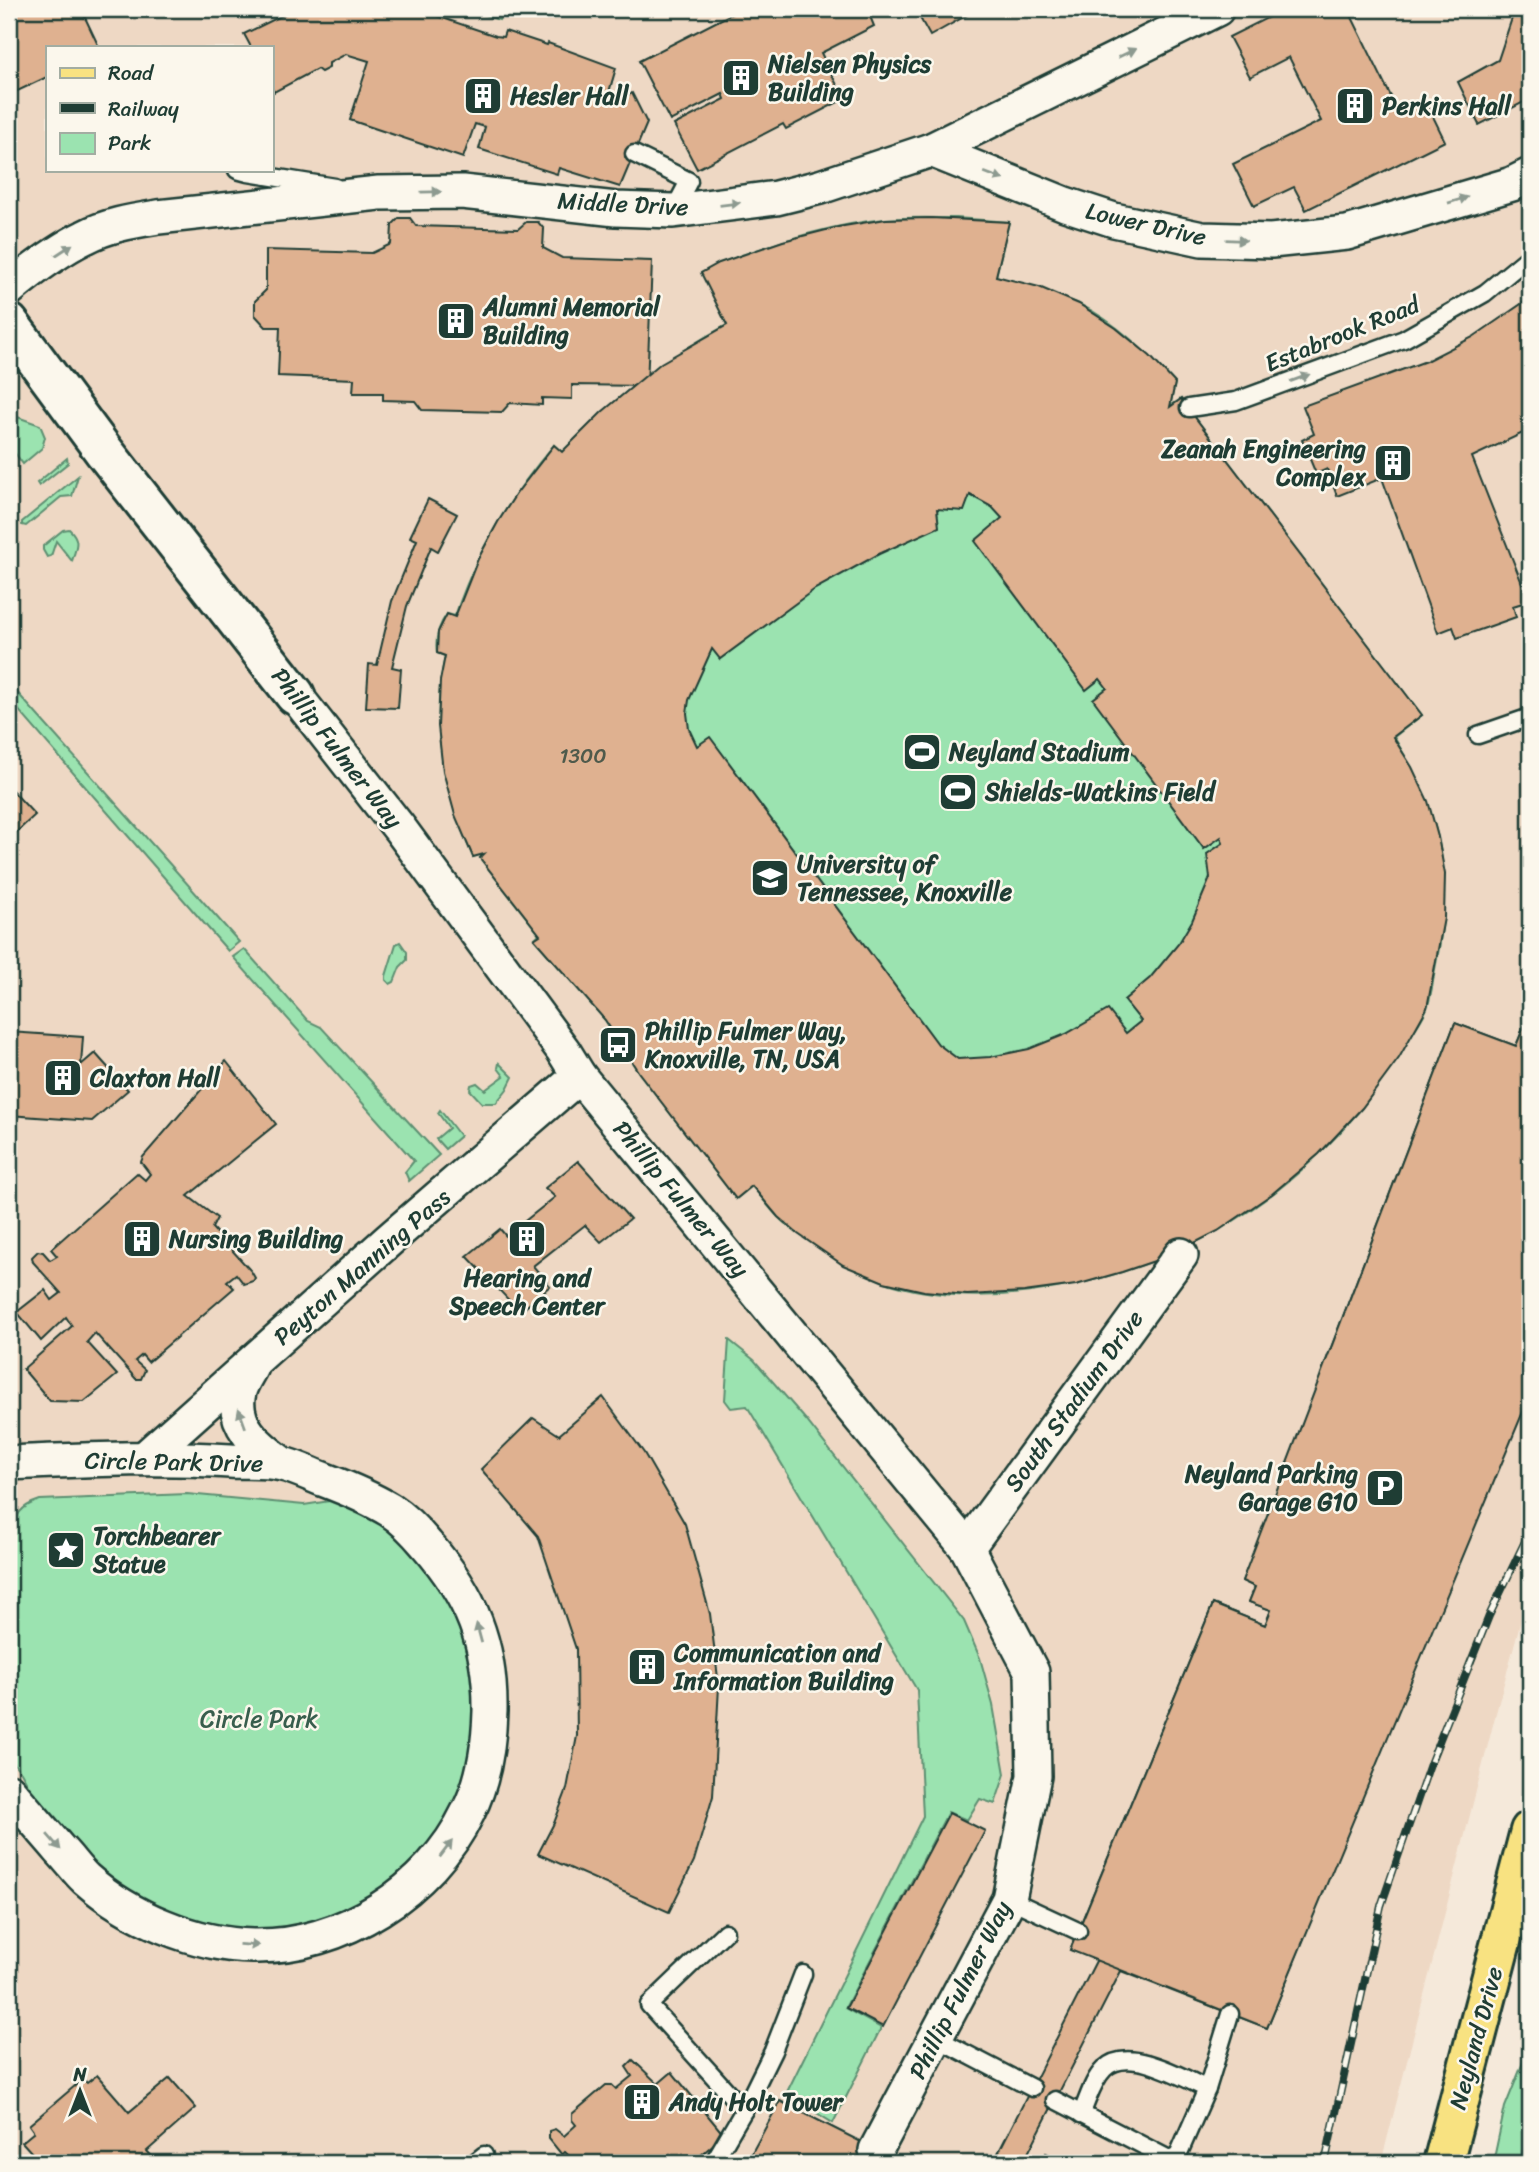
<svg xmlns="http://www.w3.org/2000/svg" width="1539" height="2172" font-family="Sriracha,sans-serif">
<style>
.built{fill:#eed8c4;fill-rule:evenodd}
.green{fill:#9be3b0;stroke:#5d9072;stroke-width:2}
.water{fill:#91c1ec;stroke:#638ca2;stroke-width:2}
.building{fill:#dfb190;stroke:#1f3d34;stroke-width:2;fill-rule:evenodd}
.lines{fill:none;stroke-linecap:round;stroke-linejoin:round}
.lane-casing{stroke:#1f3d34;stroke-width:21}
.street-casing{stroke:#1f3d34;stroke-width:38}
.secondary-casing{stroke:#1f3d34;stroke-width:44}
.primary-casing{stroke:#1f3d34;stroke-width:44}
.lane{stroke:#fbf7ec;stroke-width:16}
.street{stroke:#fbf7ec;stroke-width:33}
.secondary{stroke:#fbf7ec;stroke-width:38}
.primary{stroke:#f8e281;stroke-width:38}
.rail-casing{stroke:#1f3d34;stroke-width:8}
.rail{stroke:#fbf7ec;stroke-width:5;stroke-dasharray:16;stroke-linecap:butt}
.oneway{fill:#8d9a90}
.labels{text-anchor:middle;stroke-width:5;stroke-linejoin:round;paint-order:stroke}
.number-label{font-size:21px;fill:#4f5a4b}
.poi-label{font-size:24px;font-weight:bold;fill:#1f3d34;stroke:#fbf7ec;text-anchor:start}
.street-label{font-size:24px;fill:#1f3d34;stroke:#fbf7ec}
.park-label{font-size:24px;fill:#385e4d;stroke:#fbf7ec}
</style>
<rect width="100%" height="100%" fill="#f5e9da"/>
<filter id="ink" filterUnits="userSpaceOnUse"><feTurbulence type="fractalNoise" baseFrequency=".0143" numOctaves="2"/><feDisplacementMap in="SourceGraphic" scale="14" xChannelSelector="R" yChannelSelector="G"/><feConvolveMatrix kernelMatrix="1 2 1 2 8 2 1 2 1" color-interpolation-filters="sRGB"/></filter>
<g filter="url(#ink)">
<path class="built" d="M9 9H1530V1586L1496 1713 1381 2163H9ZM47 47H271V170H47Z"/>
<g class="green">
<polygon points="467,9 503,9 499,20"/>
<path d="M956 218 1009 222 996 276C1023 286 1053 292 1079 304 1116 322 1148 354 1175 383L1170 406 1181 399 1422 715 1394 737C1441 814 1455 876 1436 964 1433 978 1432 995 1427 1008 1420 1026 1402 1047 1391 1064 1381 1079 1372 1096 1360 1110 1320 1157 1271 1200 1217 1231 1129 1282 984 1316 885 1282 872 1278 859 1268 846 1261 823 1248 796 1236 777 1216 768 1207 761 1196 752 1186L736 1199 639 1073 605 1020 534 939 539 934 480 858 484 853 473 857C444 790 429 729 445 656L437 653C435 639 438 626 447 614L455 616C476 553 510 496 554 445L562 452C615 398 660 361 727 325L736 257C784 240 834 224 885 219 909 217 933 218 956 218Z"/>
<polygon points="9,414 40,425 45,437 42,448 23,464 9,445"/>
<polygon points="67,458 68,463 39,486 37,483"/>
<polygon points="78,476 72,496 61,497 26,526 22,525 22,522"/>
<path d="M69 529C81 540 76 547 72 561L56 541 51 556 47 557 43 550V546L63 530Z"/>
<polygon points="15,690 239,942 228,951 9,699 9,695"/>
<polygon points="400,942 407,952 407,960 400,967 394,982 390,984 386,980 386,976 396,944"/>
<polygon points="244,949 308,1021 321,1027 439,1155 409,1181 405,1172 414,1161 233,957"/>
<polygon points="499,1063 513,1077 507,1089 496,1103 482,1103 470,1090 471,1085 477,1083 485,1090 504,1076 498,1068"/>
<polygon points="440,1110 460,1136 445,1149 436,1139 449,1128 438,1113"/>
<polygon points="729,1340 754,1360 806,1420 964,1621 980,1658 993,1705 1005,1774 995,1804 980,1799 967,1820 948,1812 845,2008 881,2028 833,2123 786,2094 923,1816 917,1690 747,1406 731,1408 725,1400"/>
<path d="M187 1494 304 1505 336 1500 381 1518 431 1558 486 1679 475 1775 398 1891 290 1935 196 1927 106 1882 38 1803 21 1772 9 1758V1541C16 1519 15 1508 40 1500Z"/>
<polygon points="1530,2032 1530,2118 1520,2163 1493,2163 1505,2107 1522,2065"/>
</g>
<polygon class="water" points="1530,2118 1530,2163 1520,2163"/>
<g class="building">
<polygon points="9,9 81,9 99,47 47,47 47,77 9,95"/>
<polygon points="282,9 416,9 496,36 503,37 505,31 547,45 548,43 616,68 607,99 615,102 632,93 647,123 620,187 559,168 557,174 479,149 485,127 475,124 463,158 350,120 369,61 346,54 329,63 329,68 321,72 317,69 274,92 271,87 271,47 251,47 244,34 285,14"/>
<polygon points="741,9 867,9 874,26 821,53 844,99 786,129 783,124 697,169 674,125 725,99 723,94 670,121 639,61"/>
<polygon points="915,9 964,9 967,15 930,36"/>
<polygon points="1285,9 1348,9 1399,113 1425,100 1445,141 1306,210 1294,187 1254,206 1233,164 1321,121 1289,57 1250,77 1229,37"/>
<polygon points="1515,9 1530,9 1530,99 1479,125 1458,82 1498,60"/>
<polygon points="399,218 410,218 416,226 518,229 526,222 538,222 544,229 543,248 562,258 652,261 647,386 572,385 572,399 542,398 542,405 510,403 502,412 422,410 415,401 383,400 383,393 353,393 354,379 278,376 280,327 266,327 255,315 255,301 266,290 266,250 372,253 391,244 392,225"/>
<path d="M931 218 1009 222 996 276 1039 287 1079 304 1116 328 1150 356 1175 383 1170 407 1181 399 1422 715 1393 737 1412 767 1428 801 1438 837 1445 874 1444 918 1427 1008 1399 1058 1362 1108 1319 1154 1272 1194 1218 1231 1169 1256 1122 1272 1076 1285 1024 1292 967 1295 924 1291 884 1282 843 1265 798 1234 778 1217 752 1186 736 1199 639 1073 605 1020 534 939 540 935 480 858 484 854 473 857 455 815 443 771 438 726 440 681 445 656 437 653 438 632 447 614 455 617 478 559 498 522 516 494 554 445 562 452 602 412 661 363 727 325 701 273 719 263 783 241 838 227 886 219ZM970 495 992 507 1002 518 975 541 1086 690 1100 679 1107 688 1093 699 1204 849 1221 837 1223 843 1207 854 1210 878 1192 921 1179 943 1150 978 1124 1000 1141 1021 1126 1033 1108 1010 1066 1034 1029 1049 990 1057 958 1059 938 1044 710 737 697 746 689 729 687 713 689 700 712 649 720 659 815 589 879 554 939 527 937 509 964 511Z"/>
<polygon points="1530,298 1530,436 1527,431 1472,457 1529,601 1513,606 1516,617 1457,638 1453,627 1438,633 1382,478 1337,496 1327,469 1316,474 1302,440 1314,434 1303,406 1426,361 1473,337"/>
<polygon points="428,499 457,514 438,551 431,547 407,606 392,667 401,669 398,708 366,707 369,664 377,665 392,601 417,540 410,537"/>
<polygon points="9,787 35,815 9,839"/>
<polygon points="1530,1012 1530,1387 1506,1445 1491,1440 1480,1469 1493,1474 1421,1650 1407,1644 1395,1674 1410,1679 1267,2028 1121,1971 1023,2163 993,2163 1097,1959 1070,1950 1213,1604 1265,1625 1271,1610 1249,1602 1255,1587 1242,1581 1329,1377 1321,1374 1455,1023 1516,1046"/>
<polygon points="1530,1012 1530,1395 1267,2028 1070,1950 1213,1604 1265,1625 1271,1610 1249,1602 1255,1587 1242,1581 1455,1023 1516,1046"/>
<polygon points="9,1032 83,1037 81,1065 95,1053 128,1090 92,1121 9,1115"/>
<polygon points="226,1061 276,1124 188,1196 217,1218 212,1228 251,1271 255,1278 253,1281 244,1284 236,1274 227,1281 234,1288 148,1362 142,1355 135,1361 145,1370 141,1379 136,1379 95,1333 87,1342 117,1375 84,1402 50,1401 23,1369 72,1326 66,1317 41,1341 17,1312 45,1290 52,1300 61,1293 33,1262 32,1257 38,1251 43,1252 50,1260 57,1256 51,1249 137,1173 145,1180 150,1174 141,1162 143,1157"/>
<polygon points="578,1161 630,1219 601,1242 585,1225 533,1266 550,1286 520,1312 467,1256 500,1229 506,1236 555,1197 545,1188"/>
<polygon points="603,1397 644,1453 685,1524 710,1614 719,1686 713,1796 694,1861 669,1912 538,1854 554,1823 567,1789 577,1736 576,1649 538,1536 481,1469 533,1418 559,1435"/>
<polygon points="949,1813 985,1831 883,2027 846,2008"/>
<polygon points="633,2060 658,2084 672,2072 724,2135 692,2163 569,2163 573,2160 565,2152 562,2155 549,2139 549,2131 555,2129 564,2136 576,2125 572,2120 572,2114 606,2085 612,2085 616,2089 632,2076 626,2067"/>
<polygon points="97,2075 129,2112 170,2078 196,2108 147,2151 158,2163 41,2163 22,2142 34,2132 29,2125 83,2079 87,2083"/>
<polygon points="780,2101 903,2163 759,2163 749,2158"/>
<polygon points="1046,2153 1067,2163 1041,2163"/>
</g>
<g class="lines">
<g class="lane-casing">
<g id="lane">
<polyline points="634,154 689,181 673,211"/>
<polyline points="237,170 248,173 335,187"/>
<polyline points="1189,408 1236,401 1404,339 1485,293 1530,256"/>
<polyline points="1478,735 1530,717"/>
<polyline points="1009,1899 1078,1931"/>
<polyline points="725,1932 649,2005 744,2110 773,2051 803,1974"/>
<polyline points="936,2038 1032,2088"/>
<polyline points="1055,2100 1175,2162 1207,2089 1230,2014"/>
<path d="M1081 2114C1088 2100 1092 2081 1104 2069 1128 2045 1182 2077 1207 2089"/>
<polyline points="474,2163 484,2155"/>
<polyline points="713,2163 744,2110"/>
</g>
</g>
<g class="street-casing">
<g id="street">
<polyline points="931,150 1065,204 1114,220 1202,239 1271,241 1347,233 1512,184 1530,175"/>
<path d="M9 289C32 270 58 250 85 237 107 225 134 221 158 217L379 193 462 192 616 209 673 211 776 198 820 187 931 150 1217 9"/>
<polyline points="295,695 400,829 563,1050 579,1076 967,1548 1032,1672 1034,1776 1009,1899 876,2150"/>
<path d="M251 1367C247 1375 241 1383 239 1392 231 1425 258 1446 281 1463"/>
<polyline points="145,1458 389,1240 579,1076"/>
<path d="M9 1463C83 1460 156 1456 230 1461 247 1462 266 1460 282 1464 296 1467 311 1475 325 1480 346 1488 370 1498 390 1510 404 1519 417 1533 427 1545 471 1595 491 1645 490 1711 489 1746 484 1781 468 1812 430 1891 341 1948 253 1946 195 1945 129 1917 86 1879 77 1871 69 1859 60 1850 43 1830 26 1811 9 1791"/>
<polyline points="967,1548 1181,1255"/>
</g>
</g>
<g class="secondary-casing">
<polyline id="secondary" points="9,323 103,450 295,695"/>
</g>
<g class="primary-casing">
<polyline id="primary" points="1443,2163 1530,1831"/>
</g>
<use href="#lane" class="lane"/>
<use href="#street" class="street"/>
<use href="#secondary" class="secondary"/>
<use href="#primary" class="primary"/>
<g class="rail-casing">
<polyline id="rail" points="1325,2163 1381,1906 1430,1764 1489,1616 1530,1531"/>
</g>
<use href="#rail" class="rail"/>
</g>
<defs><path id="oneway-solid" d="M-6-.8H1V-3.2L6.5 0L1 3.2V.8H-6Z" transform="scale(1.75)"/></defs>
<g class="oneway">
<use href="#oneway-solid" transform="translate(1127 53) rotate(-26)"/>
<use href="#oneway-solid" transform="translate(994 176) rotate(21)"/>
<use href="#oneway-solid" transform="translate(431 192) rotate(-1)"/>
<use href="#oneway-solid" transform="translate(1458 200) rotate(-17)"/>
<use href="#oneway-solid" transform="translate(730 204) rotate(-7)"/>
<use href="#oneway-solid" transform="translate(1236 240) rotate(2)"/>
<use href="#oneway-solid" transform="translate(64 250) rotate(-33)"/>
<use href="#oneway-solid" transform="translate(1300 378) rotate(-20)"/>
<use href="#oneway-solid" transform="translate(242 1418) rotate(-110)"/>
<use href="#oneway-solid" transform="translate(479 1633) rotate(-105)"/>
<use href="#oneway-solid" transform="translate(54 1842) rotate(49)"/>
<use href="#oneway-solid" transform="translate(446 1849) rotate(-53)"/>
<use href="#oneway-solid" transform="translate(249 1945) rotate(3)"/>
</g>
</g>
<defs>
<g id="building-square" transform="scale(2.0125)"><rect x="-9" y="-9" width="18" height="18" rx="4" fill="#1f3d34" stroke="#fbf7ec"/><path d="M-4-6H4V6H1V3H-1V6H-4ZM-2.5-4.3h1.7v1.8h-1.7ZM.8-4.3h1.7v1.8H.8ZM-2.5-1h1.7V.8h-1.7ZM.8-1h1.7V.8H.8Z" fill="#fff"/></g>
<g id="stadium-square" transform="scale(2.0125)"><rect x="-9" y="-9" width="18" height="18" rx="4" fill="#1f3d34" stroke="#fbf7ec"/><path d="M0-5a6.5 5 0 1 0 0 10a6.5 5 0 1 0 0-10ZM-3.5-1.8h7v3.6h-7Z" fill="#fff"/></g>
<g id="university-square" transform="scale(2.0125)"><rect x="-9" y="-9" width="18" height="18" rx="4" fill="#1f3d34" stroke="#fbf7ec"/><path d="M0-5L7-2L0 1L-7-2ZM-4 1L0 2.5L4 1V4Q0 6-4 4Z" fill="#fff"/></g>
<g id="bus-square" transform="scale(2.0125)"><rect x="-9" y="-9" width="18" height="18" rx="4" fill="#1f3d34" stroke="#fbf7ec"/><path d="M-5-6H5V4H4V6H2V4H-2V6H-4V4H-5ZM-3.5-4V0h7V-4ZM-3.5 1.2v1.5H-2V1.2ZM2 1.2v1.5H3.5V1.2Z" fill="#fff"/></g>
<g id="parking-square" transform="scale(2.0125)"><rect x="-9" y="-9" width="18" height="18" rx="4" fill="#1f3d34" stroke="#fbf7ec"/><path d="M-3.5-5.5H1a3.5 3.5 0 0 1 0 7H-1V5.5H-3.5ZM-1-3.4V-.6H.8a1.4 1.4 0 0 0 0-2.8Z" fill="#fff"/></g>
<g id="sight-square" transform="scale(2.0125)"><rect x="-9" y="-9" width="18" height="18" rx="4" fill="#1f3d34" stroke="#fbf7ec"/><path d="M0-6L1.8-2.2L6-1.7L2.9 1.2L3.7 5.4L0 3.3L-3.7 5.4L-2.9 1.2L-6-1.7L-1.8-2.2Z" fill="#fff"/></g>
</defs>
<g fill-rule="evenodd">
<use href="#building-square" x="741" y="78"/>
<use href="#building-square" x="483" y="96"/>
<use href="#building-square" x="1355" y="106"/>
<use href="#building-square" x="456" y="321"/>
<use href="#building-square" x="1393" y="463"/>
<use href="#stadium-square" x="922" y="752"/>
<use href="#stadium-square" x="958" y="792"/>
<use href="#university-square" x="770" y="878"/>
<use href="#bus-square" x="618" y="1045"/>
<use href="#building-square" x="63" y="1078"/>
<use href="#building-square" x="142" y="1239"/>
<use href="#building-square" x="527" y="1239"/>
<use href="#parking-square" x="1385" y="1488"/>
<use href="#sight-square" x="66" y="1550"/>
<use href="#building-square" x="647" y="1667"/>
<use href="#building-square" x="642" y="2102"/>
</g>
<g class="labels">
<g class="number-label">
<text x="583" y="763">1300</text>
</g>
<g class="poi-label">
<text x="768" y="72">Nielsen Physics<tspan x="768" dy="28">Building</tspan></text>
<text x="510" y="104">Hesler Hall</text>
<text x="1382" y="114">Perkins Hall</text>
<text x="483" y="315">Alumni Memorial<tspan x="483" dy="28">Building</tspan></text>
<text x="1366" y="457" text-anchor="end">Zeanah Engineering<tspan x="1366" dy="28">Complex</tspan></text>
<text x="949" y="760">Neyland Stadium</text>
<text x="985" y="800">Shields-Watkins Field</text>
<text x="797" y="872">University of<tspan x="797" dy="28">Tennessee, Knoxville</tspan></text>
<text x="645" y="1039">Phillip Fulmer Way,<tspan x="645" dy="28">Knoxville, TN, USA</tspan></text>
<text x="90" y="1086">Claxton Hall</text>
<text x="169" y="1247">Nursing Building</text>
<text x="527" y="1286" text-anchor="middle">Hearing and<tspan x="527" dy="28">Speech Center</tspan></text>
<text x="1358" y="1482" text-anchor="end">Neyland Parking<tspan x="1358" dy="28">Garage G10</tspan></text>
<text x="93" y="1544">Torchbearer<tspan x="93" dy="28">Statue</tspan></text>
<text x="674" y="1661">Communication and<tspan x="674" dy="28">Information Building</tspan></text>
<text x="669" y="2110">Andy Holt Tower</text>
</g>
<g class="street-label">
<text transform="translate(623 204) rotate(3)" y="8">Middle Drive</text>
<text transform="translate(1146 224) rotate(13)" y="8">Lower Drive</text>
<text transform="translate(1342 334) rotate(-22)" y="8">Estabrook Road</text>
<text transform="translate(337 748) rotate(52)" y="8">Phillip Fulmer Way</text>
<text transform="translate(681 1199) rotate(50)" y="8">Phillip Fulmer Way</text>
<text transform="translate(362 1267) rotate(-41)" y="8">Peyton Manning Pass</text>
<text transform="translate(1074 1401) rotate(-54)" y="8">South Stadium Drive</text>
<text transform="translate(174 1462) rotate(1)" y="8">Circle Park Drive</text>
<text transform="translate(960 1990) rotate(-63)" y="8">Phillip Fulmer Way</text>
<text transform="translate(1476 2038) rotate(-75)" y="8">Neyland Drive</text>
</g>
<g class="park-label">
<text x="259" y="1727">Circle Park</text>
</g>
</g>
<rect width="1539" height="2172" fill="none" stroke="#fbf7ec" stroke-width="35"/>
<rect x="18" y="18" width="1504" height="2137" fill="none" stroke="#1f3d34" stroke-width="2.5" filter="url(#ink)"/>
<rect x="46" y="46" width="228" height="126" fill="#fbf7ec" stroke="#a3ada2" stroke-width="2"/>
<rect x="60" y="68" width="35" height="10" fill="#f8e281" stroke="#a3ada2" stroke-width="2"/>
<text x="108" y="80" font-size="21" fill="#1f3d34">Road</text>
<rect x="60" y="103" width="35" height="10" fill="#1f3d34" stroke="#a3ada2" stroke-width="2"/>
<text x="108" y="116" font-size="21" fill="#1f3d34">Railway</text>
<rect x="60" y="133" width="35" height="21" fill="#9be3b0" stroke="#a3ada2" stroke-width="2"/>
<text x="108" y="150" font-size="21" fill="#1f3d34">Park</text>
<g transform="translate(80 2091)" stroke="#fbf7ec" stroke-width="5" paint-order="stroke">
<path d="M0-5L12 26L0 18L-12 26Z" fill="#1f3d34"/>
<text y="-10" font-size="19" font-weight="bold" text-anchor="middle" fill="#1f3d34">N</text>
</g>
</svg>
